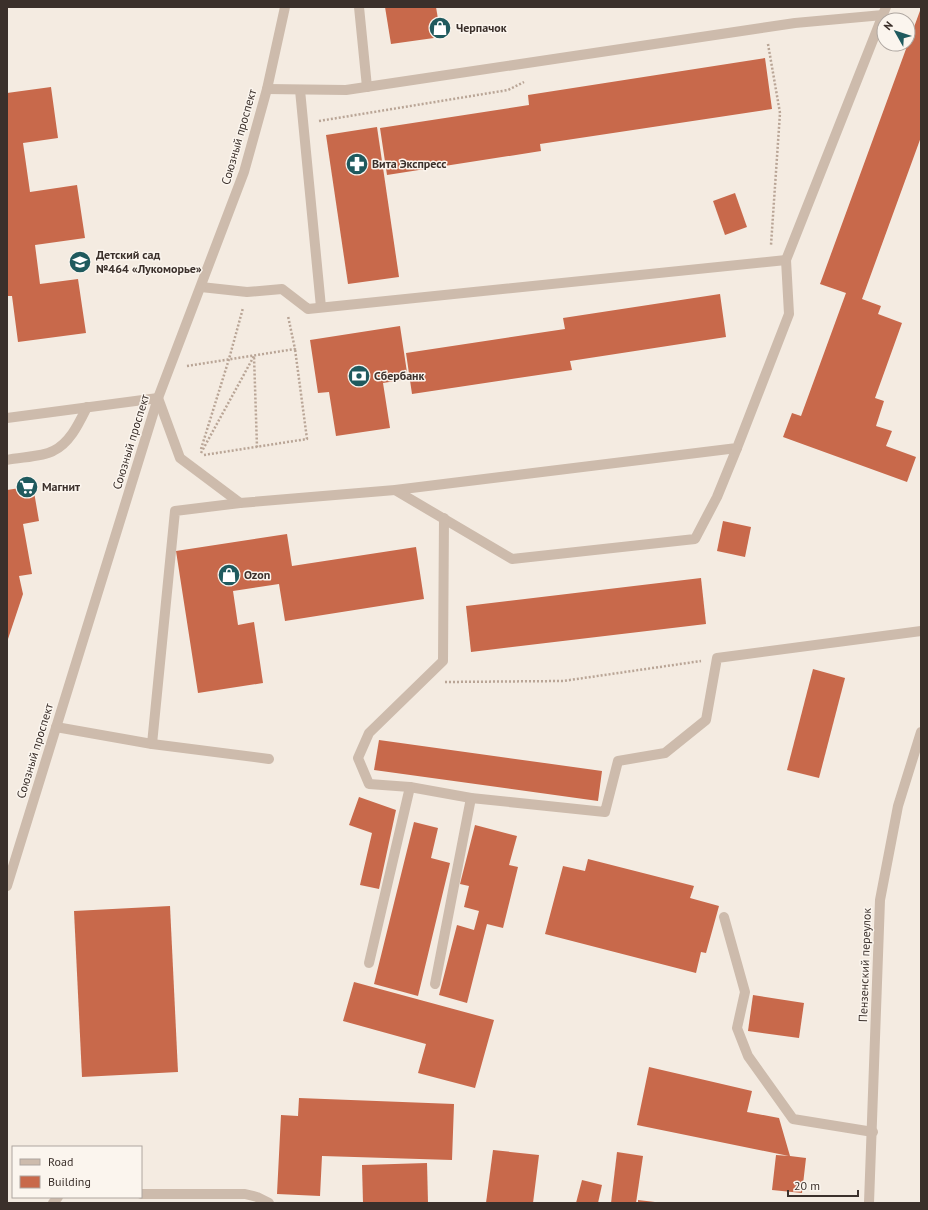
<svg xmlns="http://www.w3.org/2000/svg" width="928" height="1210" font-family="'PT Sans',sans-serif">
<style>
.building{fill:#c8694b}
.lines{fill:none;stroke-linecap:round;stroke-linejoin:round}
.path{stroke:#b9a596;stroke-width:2.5;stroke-dasharray:2 2;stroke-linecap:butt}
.service{stroke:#cdbbac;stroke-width:10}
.minor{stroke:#cdbbac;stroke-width:10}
.tertiary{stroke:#cdbbac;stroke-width:10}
.labels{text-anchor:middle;stroke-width:3;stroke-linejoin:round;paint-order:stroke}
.poi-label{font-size:12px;font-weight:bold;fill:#3b302b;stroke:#fbf5ee;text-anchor:start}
.street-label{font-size:12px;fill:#3b302b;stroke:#fbf5ee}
</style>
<rect width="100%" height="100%" fill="#f4ebe1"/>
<g class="building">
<polygon points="385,7 436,7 441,37 391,44"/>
<polygon points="921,8 921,137 862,299 881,306 878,314 902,323 875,398 884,401 876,426 892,431 886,446 916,457 907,482 783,437 792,413 801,416 846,293 820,284"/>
<polygon points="765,58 772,109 540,144 541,151 387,175 380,128 529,105 528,95"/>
<polygon points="51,87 58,138 23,143 30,192 77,185 85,238 35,245 40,284 78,279 86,333 18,342 12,296 7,296 7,93"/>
<polygon points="377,127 399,277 348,284 326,135"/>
<polygon points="735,193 747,227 725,235 713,201"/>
<polygon points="720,294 726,337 570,361 572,370 412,394 406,353 565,329 563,318"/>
<polygon points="400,326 408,379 383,383 390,428 336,436 329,392 318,393 310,340"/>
<polygon points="33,486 39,521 23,524 32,574 19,576 23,594 7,642 7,490"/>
<polygon points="723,521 751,527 745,557 717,551"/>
<polygon points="287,534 292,566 416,547 424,599 285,621 279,584 233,591 238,625 254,622 263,683 198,693 176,551"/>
<polygon points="701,578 706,624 471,652 466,606"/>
<polygon points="813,669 845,678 819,778 787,770"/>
<polygon points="379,740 602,771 598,801 374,770"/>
<polygon points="359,797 396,810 379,889 360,885 372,833 349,825"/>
<polygon points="414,822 438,828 431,858 450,863 418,996 374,984"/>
<polygon points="475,825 517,836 509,865 518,867 503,928 487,924 467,1003 439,995 457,925 474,930 479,911 464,907 469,886 460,884"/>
<polygon points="588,859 694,886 690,898 719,906 706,953 701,952 696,973 545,934 563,866 585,871"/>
<polygon points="170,906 178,1072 82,1077 74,911"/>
<polygon points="354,982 494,1020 475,1088 418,1073 426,1044 343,1021"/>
<polygon points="753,995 804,1003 799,1038 748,1031"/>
<polygon points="649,1067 752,1091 747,1112 779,1118 790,1156 806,1158 802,1193 772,1190 776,1155 789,1156 637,1125"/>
<polygon points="299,1098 454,1104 452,1160 322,1156 320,1196 277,1194 281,1115 298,1116"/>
<polygon points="493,1150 539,1155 533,1203 486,1203"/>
<polygon points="617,1152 643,1156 636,1203 611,1203"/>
<polygon points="427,1163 428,1203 363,1203 362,1165"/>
<polygon points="582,1180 602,1185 598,1203 576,1203"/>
<polygon points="638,1200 655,1202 655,1203 638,1203"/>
</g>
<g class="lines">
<g class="path">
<polyline points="768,44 780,113 771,245"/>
<polyline points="319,121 508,90 524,82"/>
<polyline points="187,366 295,349 288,316"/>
<polyline points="201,449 229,359 243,308"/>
<polyline points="201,453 254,356 257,447"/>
<polyline points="204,455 307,439 295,349"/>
<polyline points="445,682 563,681 701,661"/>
</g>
<g class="service">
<polyline points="359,7 367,87"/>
<polyline points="267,89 346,90 795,23 883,15"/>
<polyline points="300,90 321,307"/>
<polyline points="201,287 247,292 282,289 308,309 786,260"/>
<polyline points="158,398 180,458 240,503"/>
<path d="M7 460C20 457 42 457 53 451 70 443 79 423 87 407"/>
<polyline points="395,490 512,559 695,539 717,497 737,448"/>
<polyline points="444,518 443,661 369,733 358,758 369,784 410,787 471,798 605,812 618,761 665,753 706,720 717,658 921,631"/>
<polyline points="56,727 152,744 175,511 240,503 395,490 737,448 789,314 786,260 886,7"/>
<polyline points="152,744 269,759"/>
<polyline points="724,917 745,992 737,1028 748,1056 793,1119 873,1132"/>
<polyline points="369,963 410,787"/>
<polyline points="435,984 471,798"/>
<polyline points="141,1194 245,1194 257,1197 269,1203"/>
<polyline points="53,1203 58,1197"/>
</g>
<g class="minor">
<polyline points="7,418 158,398"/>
<polyline points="869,1203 880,900 898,806 921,732"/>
</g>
<polyline class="tertiary" points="7,886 158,398 244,172 267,89 285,7"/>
</g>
<defs>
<g id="shop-disc" transform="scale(1.15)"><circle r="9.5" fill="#1f5a5e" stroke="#fbf5ee"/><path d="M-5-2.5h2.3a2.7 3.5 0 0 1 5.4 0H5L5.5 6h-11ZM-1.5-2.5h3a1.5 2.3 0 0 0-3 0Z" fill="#fff"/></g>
<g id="pharmacy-disc" transform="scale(1.15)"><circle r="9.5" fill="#1f5a5e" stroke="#fbf5ee"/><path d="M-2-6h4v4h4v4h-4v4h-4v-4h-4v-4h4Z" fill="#fff"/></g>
<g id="school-disc" transform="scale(1.15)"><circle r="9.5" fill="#1f5a5e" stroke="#fbf5ee"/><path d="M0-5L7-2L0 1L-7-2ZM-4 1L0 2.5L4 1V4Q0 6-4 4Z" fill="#fff"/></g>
<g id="bank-disc" transform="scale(1.15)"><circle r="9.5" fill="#1f5a5e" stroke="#fbf5ee"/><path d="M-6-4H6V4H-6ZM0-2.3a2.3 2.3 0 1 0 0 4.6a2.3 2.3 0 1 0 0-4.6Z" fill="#fff"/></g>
<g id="supermarket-disc" transform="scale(1.15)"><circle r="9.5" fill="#1f5a5e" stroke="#fbf5ee"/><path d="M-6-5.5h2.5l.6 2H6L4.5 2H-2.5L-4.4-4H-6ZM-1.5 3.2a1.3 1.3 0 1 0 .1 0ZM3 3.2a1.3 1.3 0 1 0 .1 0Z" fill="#fff"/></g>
</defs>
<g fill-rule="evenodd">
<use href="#shop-disc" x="440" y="28"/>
<use href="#pharmacy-disc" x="357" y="164"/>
<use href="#school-disc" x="80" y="262"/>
<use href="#bank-disc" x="359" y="376"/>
<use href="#supermarket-disc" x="27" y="487"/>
<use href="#shop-disc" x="229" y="575"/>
</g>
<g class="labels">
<g class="poi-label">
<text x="456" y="32">Черпачок</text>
<text x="372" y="168">Вита Экспресс</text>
<text x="96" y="259">Детский сад<tspan x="96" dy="14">№464 «Лукоморье»</tspan></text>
<text x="374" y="380">Сбербанк</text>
<text x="42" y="491">Магнит</text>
<text x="244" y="579">Ozon</text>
</g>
<g class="street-label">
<text transform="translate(239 137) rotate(-74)" y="4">Союзный проспект</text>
<text transform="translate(131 442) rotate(-73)" y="4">Союзный проспект</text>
<text transform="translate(35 751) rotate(-73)" y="4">Союзный проспект</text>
<text transform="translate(865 965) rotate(-88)" y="4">Пензенский переулок</text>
</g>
</g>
<rect width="928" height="1210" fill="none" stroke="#3b302b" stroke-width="16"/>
<rect x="12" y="1146" width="130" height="52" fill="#fbf5ee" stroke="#aea6a0"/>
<rect x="20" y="1159" width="20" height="6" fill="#cdbbac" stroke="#aea6a0"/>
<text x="48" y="1166" font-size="12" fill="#3b302b">Road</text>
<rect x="20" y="1176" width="20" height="12" fill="#c8694b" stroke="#aea6a0"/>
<text x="48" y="1186" font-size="12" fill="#3b302b">Building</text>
<g transform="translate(896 32) rotate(309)"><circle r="19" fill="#fbf5ee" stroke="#aea6a0"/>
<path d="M0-3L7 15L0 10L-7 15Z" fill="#1f5a5e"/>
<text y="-6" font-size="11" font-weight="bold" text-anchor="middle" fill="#3b302b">N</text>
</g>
<path d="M788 1190v6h70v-6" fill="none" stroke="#3b302b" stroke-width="2"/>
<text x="794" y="1190" font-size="12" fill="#3b302b" stroke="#fbf5ee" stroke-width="3" paint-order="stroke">20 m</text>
</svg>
